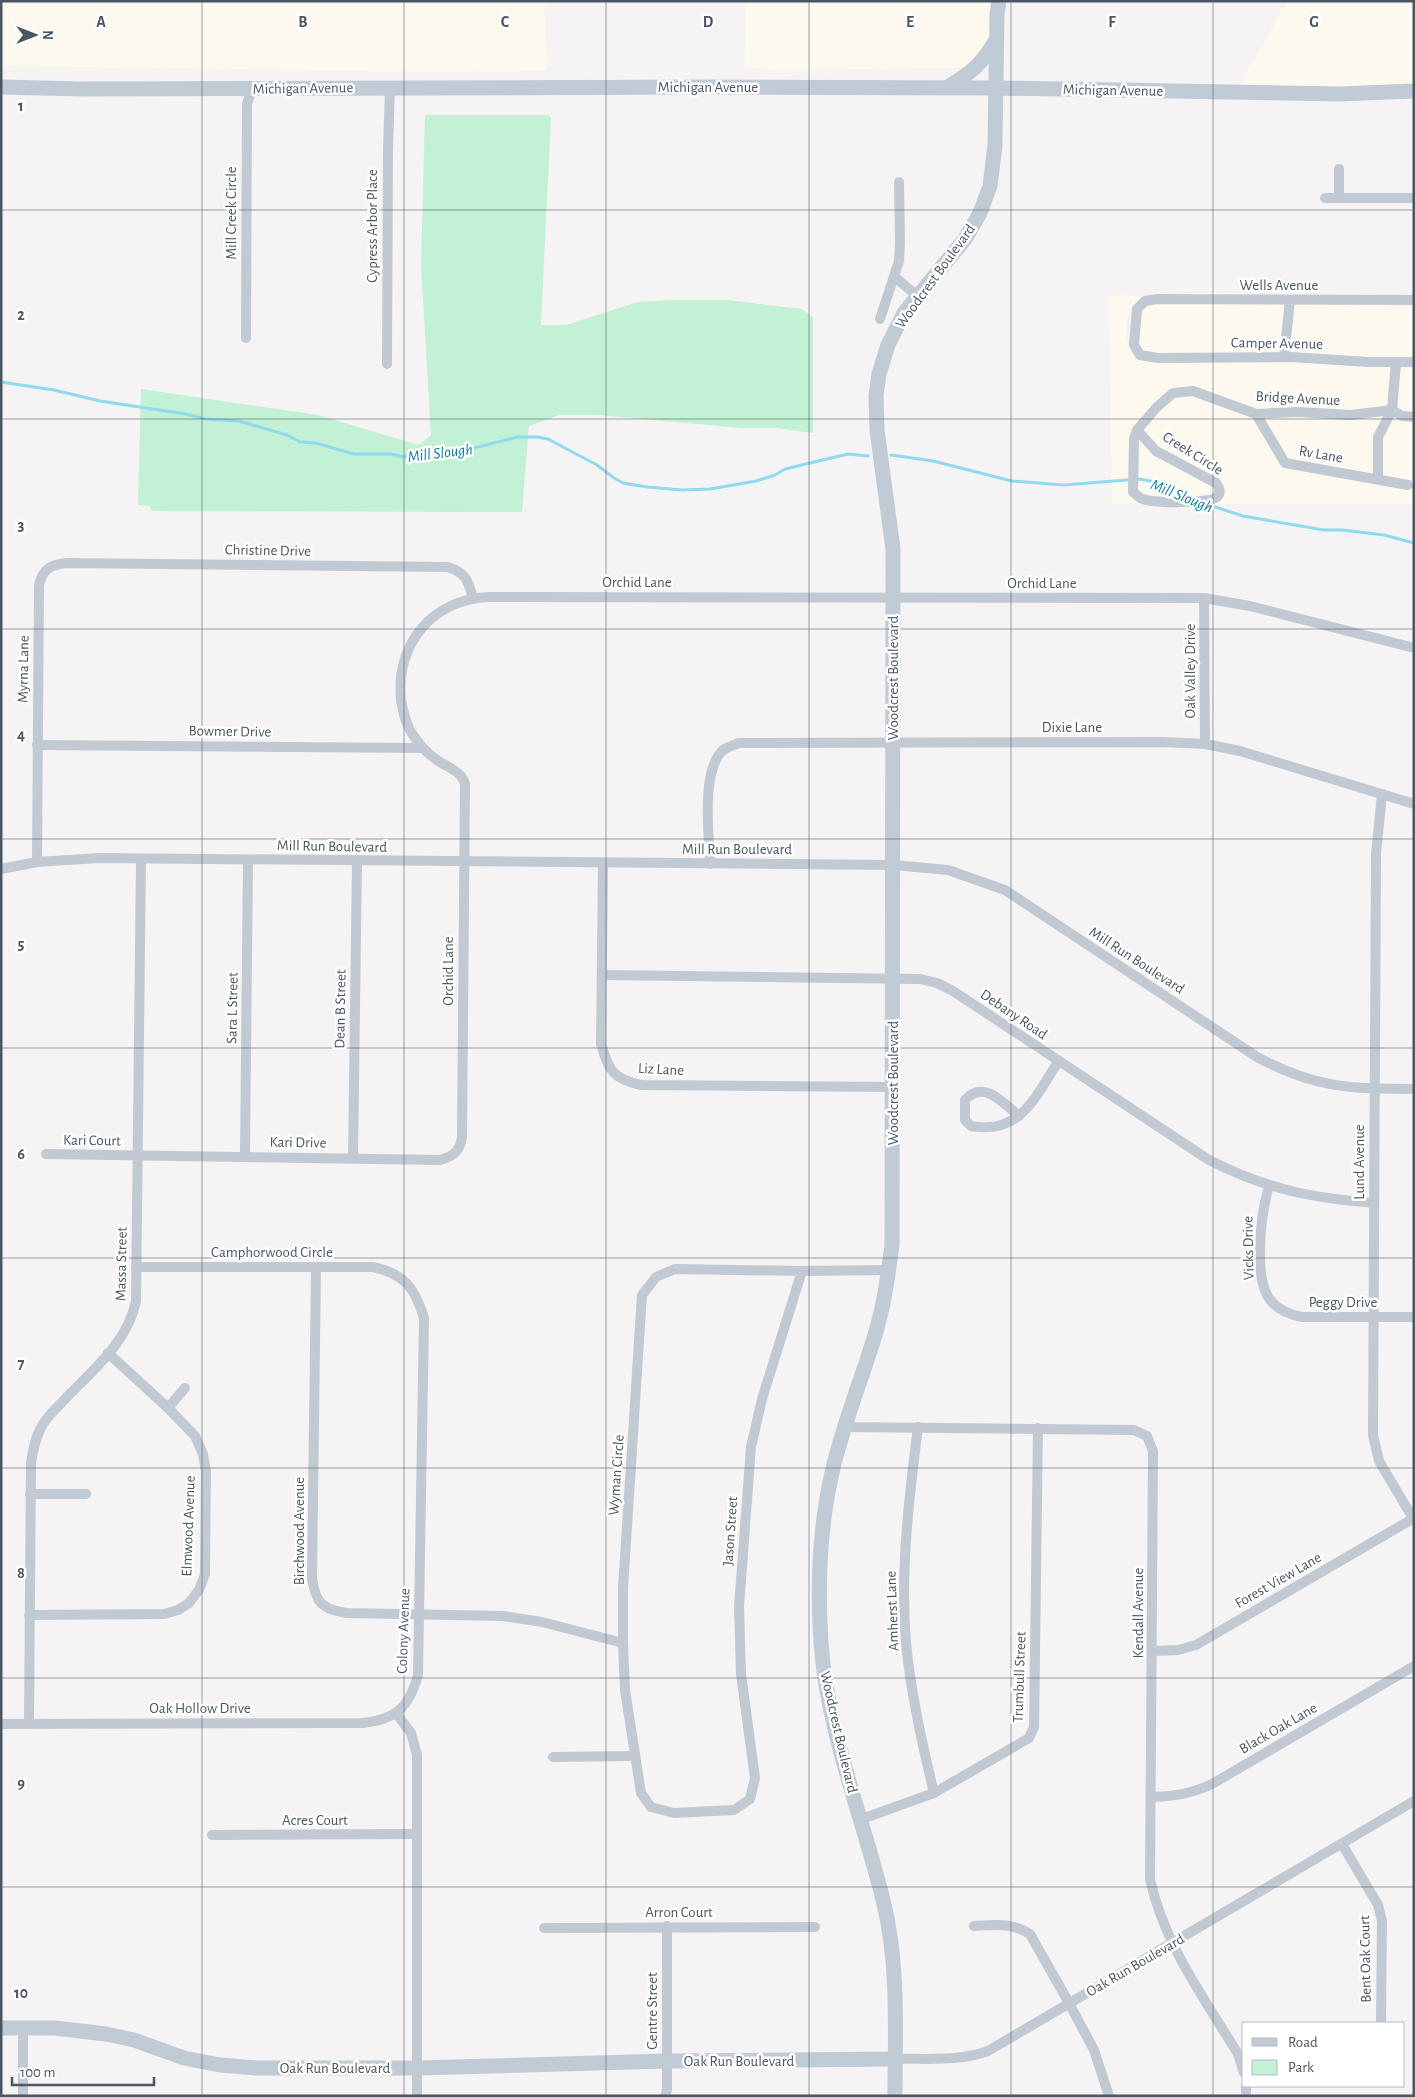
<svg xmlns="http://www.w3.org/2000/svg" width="1415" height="2097" font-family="'Alegreya Sans',sans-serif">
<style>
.commercial{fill:#fdf9ef}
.green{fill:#c3f1d5}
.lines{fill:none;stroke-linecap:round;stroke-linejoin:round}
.stream{stroke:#90daee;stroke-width:3}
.street{stroke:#c1cad2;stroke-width:10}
.secondary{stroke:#c1cbd6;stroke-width:15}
.grid{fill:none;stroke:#4a5661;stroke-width:1;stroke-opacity:0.55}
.labels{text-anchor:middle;stroke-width:5;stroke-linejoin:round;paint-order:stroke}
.street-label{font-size:15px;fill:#4a5661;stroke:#fff}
.water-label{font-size:16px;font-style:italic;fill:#0c7c9b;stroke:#fff}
.grid-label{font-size:16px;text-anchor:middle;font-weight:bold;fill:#4a5661;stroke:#fff;stroke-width:5;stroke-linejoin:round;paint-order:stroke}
</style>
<rect width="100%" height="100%" fill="#f5f3f3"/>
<g class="commercial">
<polygon points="1,1 545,1 547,70 458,72 1,66"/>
<polygon points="746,1 994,1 991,37 968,68 768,70 745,67"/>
<polygon points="1287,1 1414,1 1414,86 1240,87 1243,74 1246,74"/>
<polygon points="1109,295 1143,296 1138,298 1139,300 1132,307 1126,322 1126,335 1129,346 1134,356 1134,358 1138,361 1141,360 1159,363 1289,362 1390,367 1387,406 1350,410 1259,409 1195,386 1153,404 1130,431 1128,492 1139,503 1111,503"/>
<polygon points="1157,304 1284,304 1279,352 1159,354 1144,350 1139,343 1142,312 1148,306"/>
<polygon points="1295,304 1414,305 1414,357 1368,357 1290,352"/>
<polygon points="1401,367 1414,367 1414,412 1404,412 1398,408"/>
<polygon points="1192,396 1252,418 1280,465 1284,468 1412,490 1414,484 1414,504 1214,504 1222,500 1225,493 1225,487 1221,480 1160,447 1144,430 1161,410 1176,398"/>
<polygon points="1383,416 1373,437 1373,474 1289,459 1265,418 1298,417 1350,420"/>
<polygon points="1394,418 1401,421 1414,422 1414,481 1384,476 1384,439"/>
<polygon points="1140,439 1153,455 1212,486 1214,489 1213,494 1157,496 1144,494 1139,490"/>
</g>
<polygon class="green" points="425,115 549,115 549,117 551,117 541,325 566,325 638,302 671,300 728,300 801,309 813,317 813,433 776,428 741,428 599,415 559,415 529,426 522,512 152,511 150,506 138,505 141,389 318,415 419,445 431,435 421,266"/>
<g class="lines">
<g class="stream">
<polyline points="1,382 54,390 100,401 186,414 205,419 239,421 287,435 300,442 315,443 354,454 391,454 403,457 419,453 474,448 518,437 537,437 548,439 597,465 614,478 623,483 647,487 682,490 710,489 756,481 775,475 785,469 848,454 868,456"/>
<polyline points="891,455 933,461 1012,481 1064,485 1139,479 1161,483 1194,498"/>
<polyline points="1206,504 1243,516 1324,530 1342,530 1384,535 1414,543"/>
</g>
<g class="street">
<polyline points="1325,198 1414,198"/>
<polyline points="1339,198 1339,169"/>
<polyline points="895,277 917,296"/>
<polyline points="1414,300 1157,299 1145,301 1137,309 1134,345 1140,355 1158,358 1291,357 1368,362 1414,362"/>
<polyline points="880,319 899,261 900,243 899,182"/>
<polyline points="246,338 247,104 252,89"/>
<polyline points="1284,357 1290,300"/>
<polyline points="387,364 388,149 390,88"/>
<polyline points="1256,414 1285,463 1408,485"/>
<polyline points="1137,430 1157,407 1173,393 1193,391 1256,414 1298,412 1351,415 1392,410 1402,416 1414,417"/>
<path d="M1137 430 1156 451 1216 483C1219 487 1222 492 1217 497 1210 504 1153 503 1143 499 1139 498 1136 494 1133 492L1134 439Z"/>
<polyline points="1378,479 1378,437 1392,410 1396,362"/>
<polyline points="1204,598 1205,744"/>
<polyline points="37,745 423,748"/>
<polyline points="1382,794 1376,854 1373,1435 1379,1461 1414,1520"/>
<path d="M37 862 39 586C42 569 51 564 68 563L448 567C466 573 468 580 473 598"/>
<path d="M603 864 601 1044C609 1071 613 1079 641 1085L893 1087"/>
<path d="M710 864C709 835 701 773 722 751 726 747 734 745 739 743L1163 742 1205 744 1240 751 1414 804"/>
<path d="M1 869 37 862 99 858 893 865 948 870 1005 890 1257 1057C1315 1088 1350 1089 1414 1089"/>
<path d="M602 975 920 979 937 983 953 991 1209 1160C1266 1189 1311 1198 1374 1203"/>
<path d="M1019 1116C1003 1103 984 1079 965 1100V1120L971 1126C1021 1135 1035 1097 1058 1062"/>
<path d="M46 1154 440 1160C454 1156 460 1151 462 1137L465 783C460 770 448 768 437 760 426 753 418 743 411 732 405 722 403 711 401 700 395 644 433 599 489 597L1204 598 1250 606 1414 648"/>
<polyline points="245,1156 248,860"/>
<polyline points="353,1158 357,861"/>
<path d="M1269 1186C1262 1210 1260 1230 1260 1254 1260 1287 1265 1310 1302 1317H1414"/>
<path d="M316 1267 312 1579C316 1603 322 1609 346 1613L503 1616 542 1622 623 1643"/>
<polyline points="802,1271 762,1399 751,1447 739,1607 741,1674 755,1778 750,1799 734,1810 674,1813 651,1807 641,1793 625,1690 623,1643 623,1588 642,1295 656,1277 675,1269 802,1271 889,1270"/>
<polyline points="168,1408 185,1388"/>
<path d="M844 1427 1134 1430 1147 1436 1153 1451 1150 1879C1164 1944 1204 1998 1238 2054L1244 2073"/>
<path d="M918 1427C909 1498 900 1571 906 1643 911 1694 922 1743 934 1793"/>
<polyline points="30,1494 86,1494"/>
<polyline points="29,1615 164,1614 178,1610 189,1603 199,1590 205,1574 206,1472 203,1454 195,1436 168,1408 108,1353"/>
<polyline points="1153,1651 1178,1650 1196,1645 1414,1518"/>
<polyline points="396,1713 411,1733 417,1755 417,2096"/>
<path d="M1 1724 363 1723C397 1719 409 1707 418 1675L424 1318C415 1288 405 1274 373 1267H136"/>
<path d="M29 1724 31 1463C33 1451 35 1437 42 1426 47 1416 57 1408 64 1400 92 1371 128 1342 136 1301L141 859"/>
<polyline points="553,1757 634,1756"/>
<path d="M1152 1797C1176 1796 1190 1794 1212 1784L1414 1666"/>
<polyline points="859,1820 934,1793 1017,1745 1029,1738 1034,1727 1038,1428"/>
<polyline points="212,1835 417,1834"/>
<polyline points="1342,1844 1378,1905 1382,1921 1381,2023"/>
<path d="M974 1926C995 1925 1011 1922 1030 1934L1069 2003 1094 2050 1109 2096"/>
<polyline points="544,1928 815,1927"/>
<polyline points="23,2028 23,2096"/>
<path d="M895 2059C925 2058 959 2062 988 2051L1414 1801"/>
<polyline points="1246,2086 1246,2096"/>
<polyline points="665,2096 667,2090 667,1926"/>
</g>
<g class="secondary">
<polyline points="1,87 82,89 712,87 996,88 1339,94 1414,91"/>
<path d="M948 87C971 73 983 63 996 40"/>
<polyline points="1,2028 55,2028 106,2034 134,2040 184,2058 220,2065 256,2068 418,2068 667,2061 895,2059"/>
<path d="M895 2096C895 2032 899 1966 884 1904 863 1817 827 1732 821 1642 817 1583 820 1521 834 1464 845 1420 862 1378 875 1335 884 1306 888 1275 892 1245L893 549 877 430 876 396 879 374 888 345 904 313 965 239 980 213 990 186 995 145 997 13 999 1"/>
</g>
</g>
<path class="grid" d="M202 1V2096M404 1V2096M606 1V2096M809 1V2096M1011 1V2096M1213 1V2096M1 210H1414M1 419H1414M1 629H1414M1 839H1414M1 1048H1414M1 1258H1414M1 1468H1414M1 1678H1414M1 1887H1414"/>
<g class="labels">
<g class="street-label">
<text x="708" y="92">Michigan Avenue</text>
<text transform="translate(303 88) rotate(-1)" y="5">Michigan Avenue</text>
<text transform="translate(1113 90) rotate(1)" y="5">Michigan Avenue</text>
<text transform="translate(231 213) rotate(-90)" y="5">Mill Creek Circle</text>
<text transform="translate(372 226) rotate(-90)" y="5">Cypress Arbor Place</text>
<text transform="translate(935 276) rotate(-54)" y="5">Woodcrest Boulevard</text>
<text x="1279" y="290">Wells Avenue</text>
<text transform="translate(1277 343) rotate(1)" y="5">Camper Avenue</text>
<text transform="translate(1298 398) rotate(3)" y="5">Bridge Avenue</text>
<text transform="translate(1193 453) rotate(32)" y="5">Creek Circle</text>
<text transform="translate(1321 454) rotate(10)" y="5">Rv Lane</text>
<text transform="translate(268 550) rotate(1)" y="5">Christine Drive</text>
<text x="637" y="587">Orchid Lane</text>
<text x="1042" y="588">Orchid Lane</text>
<text transform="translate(23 669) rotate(-89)" y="5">Myrna Lane</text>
<text transform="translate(1190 671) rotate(-90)" y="5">Oak Valley Drive</text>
<text transform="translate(893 678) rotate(-90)" y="5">Woodcrest Boulevard</text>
<text x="1072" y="732">Dixie Lane</text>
<text transform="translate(230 731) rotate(1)" y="5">Bowmer Drive</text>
<text transform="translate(332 846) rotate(1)" y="5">Mill Run Boulevard</text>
<text x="737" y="854">Mill Run Boulevard</text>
<text transform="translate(1137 960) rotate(33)" y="5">Mill Run Boulevard</text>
<text transform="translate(448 971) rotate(-90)" y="5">Orchid Lane</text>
<text transform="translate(232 1008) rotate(-89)" y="5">Sara L Street</text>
<text transform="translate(340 1009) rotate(-89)" y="5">Dean B Street</text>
<text transform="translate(1014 1014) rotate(34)" y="5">Debany Road</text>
<text transform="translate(661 1069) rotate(3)" y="5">Liz Lane</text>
<text transform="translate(893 1083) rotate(-90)" y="5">Woodcrest Boulevard</text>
<text transform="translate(92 1140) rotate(1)" y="5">Kari Court</text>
<text transform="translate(298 1142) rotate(1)" y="5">Kari Drive</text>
<text transform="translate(1359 1162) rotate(-90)" y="5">Lund Avenue</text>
<text transform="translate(1248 1248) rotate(-91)" y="5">Vicks Drive</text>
<text x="272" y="1257">Camphorwood Circle</text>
<text transform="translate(121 1264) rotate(-89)" y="5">Massa Street</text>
<text x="1343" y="1307">Peggy Drive</text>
<text transform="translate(616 1475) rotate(-86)" y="5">Wyman Circle</text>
<text transform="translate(188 1526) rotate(-88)" y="5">Elmwood Avenue</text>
<text transform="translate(299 1531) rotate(-90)" y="5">Birchwood Avenue</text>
<text transform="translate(730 1531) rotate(-86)" y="5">Jason Street</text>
<text transform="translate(1278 1580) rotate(-30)" y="5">Forest View Lane</text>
<text transform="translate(892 1611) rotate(-92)" y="5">Amherst Lane</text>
<text transform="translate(1138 1613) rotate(-90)" y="5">Kendall Avenue</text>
<text transform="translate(403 1631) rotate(-88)" y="5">Colony Avenue</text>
<text transform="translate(1019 1677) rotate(-88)" y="5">Trumbull Street</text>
<text x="200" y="1713">Oak Hollow Drive</text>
<text transform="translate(1278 1728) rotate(-30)" y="5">Black Oak Lane</text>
<text transform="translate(839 1732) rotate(77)" y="5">Woodcrest Boulevard</text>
<text x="315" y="1825">Acres Court</text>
<text x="679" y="1917">Arron Court</text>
<text transform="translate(1365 1959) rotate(-91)" y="5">Bent Oak Court</text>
<text transform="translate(1135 1965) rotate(-30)" y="5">Oak Run Boulevard</text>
<text transform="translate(652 2011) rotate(-90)" y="5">Gentre Street</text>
<text x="739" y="2066">Oak Run Boulevard</text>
<text x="335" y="2073">Oak Run Boulevard</text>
</g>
<g class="water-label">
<text transform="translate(440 452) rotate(-7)" y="6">Mill Slough</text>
<text transform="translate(1182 495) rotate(22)" y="6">Mill Slough</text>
</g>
</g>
<g class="grid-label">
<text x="101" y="27">A</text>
<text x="303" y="27">B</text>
<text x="505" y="27">C</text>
<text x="708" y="27">D</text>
<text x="910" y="27">E</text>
<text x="1112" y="27">F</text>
<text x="1314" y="27">G</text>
<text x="21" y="111">1</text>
<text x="21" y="320">2</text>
<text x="21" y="530">3</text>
<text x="21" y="740">4</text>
<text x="21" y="949">5</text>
<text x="21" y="1159">6</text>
<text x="21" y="1369">7</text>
<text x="21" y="1578">8</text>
<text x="21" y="1788">9</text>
<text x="21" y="1998">10</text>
</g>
<rect width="1415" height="2097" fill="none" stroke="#4a5661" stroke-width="5"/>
<rect x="1242" y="2022" width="162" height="65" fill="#ffffff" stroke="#b7bbc0"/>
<rect x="1252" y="2038" width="25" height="8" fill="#c1cbd6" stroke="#b7bbc0"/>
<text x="1288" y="2047" font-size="15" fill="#4a5661">Road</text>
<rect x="1252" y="2060" width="25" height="15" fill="#c3f1d5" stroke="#b7bbc0"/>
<text x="1288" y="2072" font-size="15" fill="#4a5661">Park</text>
<g transform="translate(35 35) rotate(90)" stroke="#ffffff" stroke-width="4" paint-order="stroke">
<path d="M0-4L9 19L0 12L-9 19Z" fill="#4a5661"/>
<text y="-8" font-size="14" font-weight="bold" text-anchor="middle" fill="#4a5661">N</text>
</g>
<path d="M12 2077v8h142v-8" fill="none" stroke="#4a5661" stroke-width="2.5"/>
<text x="20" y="2077" font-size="15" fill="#4a5661" stroke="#ffffff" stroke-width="4" paint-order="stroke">100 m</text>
</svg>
